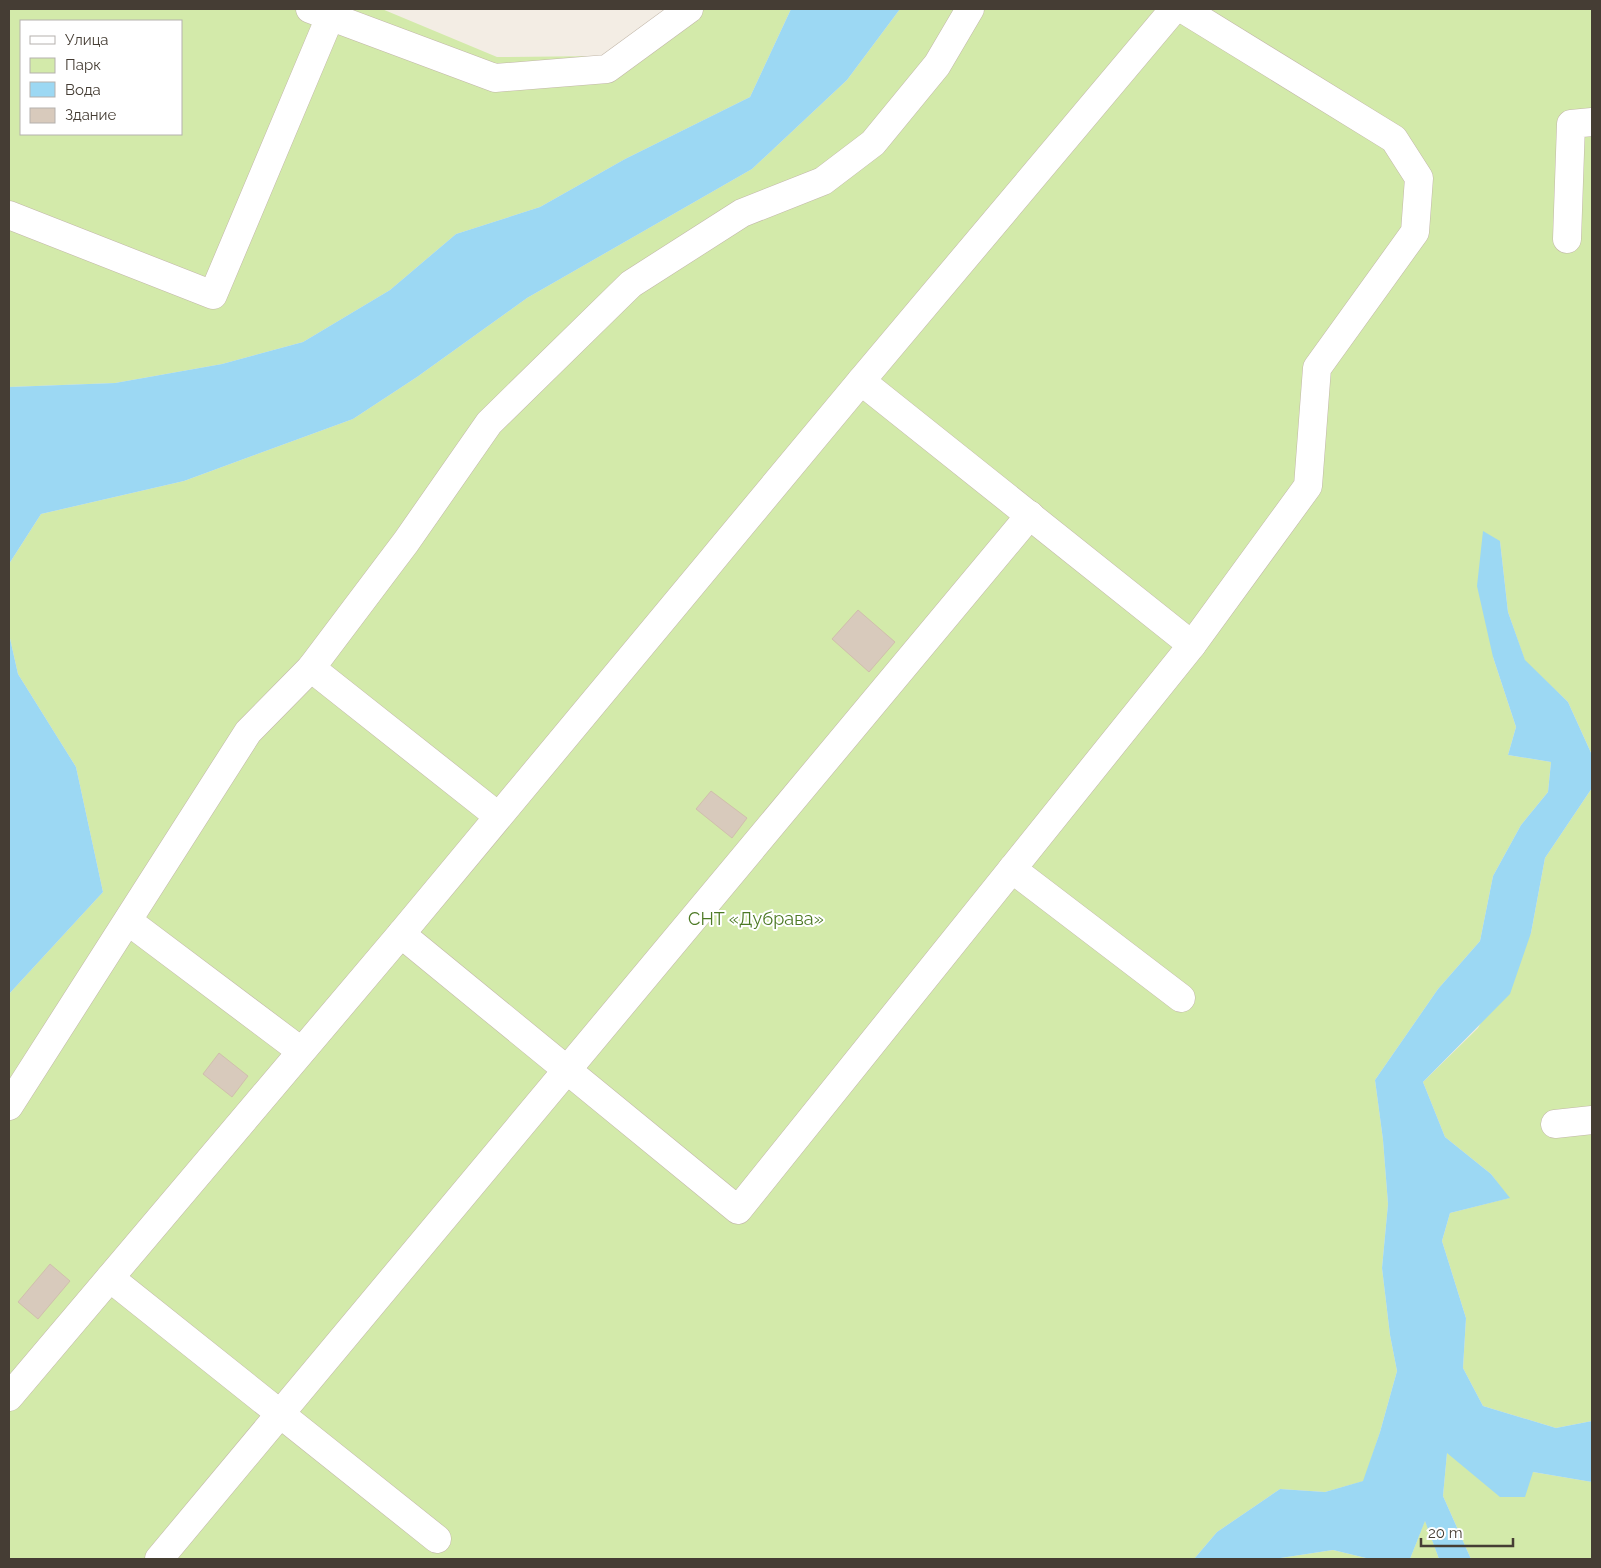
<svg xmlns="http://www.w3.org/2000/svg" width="1601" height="1568" font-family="Raleway,sans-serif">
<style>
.green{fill:#d3eaaa;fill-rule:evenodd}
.water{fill:#9cd8f3}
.building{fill:#d8cabc;stroke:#d0bfac}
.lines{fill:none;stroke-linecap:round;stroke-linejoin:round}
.minor-casing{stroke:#c2b7a9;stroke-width:29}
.minor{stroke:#fff;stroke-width:28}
.labels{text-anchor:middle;stroke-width:4;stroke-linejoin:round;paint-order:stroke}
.park-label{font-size:18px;fill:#4c7924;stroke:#fff}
</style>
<rect width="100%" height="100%" fill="#f3ede4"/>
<g class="green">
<path d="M9 9H382L497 57 602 56 666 9H791L750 97 625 159 540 207 456 234 390 290 303 342 222 364 115 383 9 387ZM21 21H181V134H21Z"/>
<polygon points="900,9 1592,9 1592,755 1568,702 1525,661 1508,612 1500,541 1493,657 1516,727 1508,755 1551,762 1548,792 1521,825 1493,876 1480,941 1438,989 1375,1080 1383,1140 1388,1204 1382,1268 1390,1335 1397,1371 1380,1432 1364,1481 1325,1492 1280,1489 1217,1532 1194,1559 9,1559 9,994 103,892 76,767 18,674 9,634 9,564 41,514 184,481 353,419 417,377 527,298 752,169 847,80"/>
<polygon points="1592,788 1592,1421 1556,1428 1483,1406 1463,1368 1466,1318 1442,1241 1450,1213 1509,1198 1491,1174 1445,1137 1423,1082 1478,1028 1531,933 1545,858"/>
<polygon points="1447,1453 1533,1472 1592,1482 1592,1559 1471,1559 1443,1496"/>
<polygon points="1425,1520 1439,1559 1410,1559"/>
<polygon points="1333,1550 1370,1559 1274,1559"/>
</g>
<g class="water">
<polygon points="791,9 900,9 847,80 752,169 527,298 417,377 353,419 184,481 41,514 9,564 9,387 115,383 222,364 303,342 390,290 456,234 540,207 625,159 750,97"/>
<polygon points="1483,531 1500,541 1508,612 1525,660 1568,702 1592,755 1592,788 1545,858 1531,933 1510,994 1423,1082 1445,1137 1491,1174 1510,1198 1450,1213 1442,1241 1466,1318 1463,1368 1483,1406 1556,1428 1592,1421 1592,1482 1533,1472 1525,1497 1500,1497 1447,1453 1443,1496 1471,1559 1439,1559 1425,1521 1410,1559 1370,1559 1333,1550 1274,1559 1194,1559 1217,1532 1280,1489 1325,1492 1363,1481 1380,1432 1397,1371 1390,1335 1382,1268 1388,1204 1383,1140 1375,1080 1438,989 1480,941 1493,876 1521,825 1548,792 1551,762 1508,755 1516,727 1493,657 1477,586"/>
<polygon points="9,634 18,674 76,767 103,892 9,994"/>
</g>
<g class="building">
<polygon points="858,610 895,642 869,672 832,639"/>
<polygon points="711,791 747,818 732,838 696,809"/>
<polygon points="219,1053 248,1076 232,1097 203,1074"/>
<polygon points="50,1264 70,1281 38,1319 18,1302"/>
</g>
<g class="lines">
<g class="minor-casing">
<g id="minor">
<polyline points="310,9 495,78 607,69 689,9"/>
<polyline points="9,215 213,295 330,17"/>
<polyline points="1567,239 1571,124 1592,122"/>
<polyline points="861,381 1192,645"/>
<polyline points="311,668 498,816"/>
<polyline points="1012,869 1181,998"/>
<polyline points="128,921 301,1051"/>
<polyline points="401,934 738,1210 1192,645 1308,486 1317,368 1415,232 1419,178 1394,139 1183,9"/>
<polyline points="9,1106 248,732 311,668 406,542 489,423 631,284 742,213 823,181 873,143 937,65 970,9"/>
<polyline points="1555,1124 1592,1120"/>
<polyline points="110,1278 437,1539"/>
<polyline points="9,1397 401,934 861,381 1174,9"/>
<polyline points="159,1559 1030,515"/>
</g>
</g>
<use href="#minor" class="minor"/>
</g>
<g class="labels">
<g class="park-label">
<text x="756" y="925">СНТ «Дубрава»</text>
</g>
</g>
<rect width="1601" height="1568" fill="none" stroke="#453d34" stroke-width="20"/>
<rect x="20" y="20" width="162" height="115" fill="#ffffff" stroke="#b5b1ae"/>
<rect x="30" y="36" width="25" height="8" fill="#ffffff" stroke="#b5b1ae"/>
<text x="65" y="45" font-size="15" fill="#453d34">Улица</text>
<rect x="30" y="58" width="25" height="15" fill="#d3eaaa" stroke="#b5b1ae"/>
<text x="65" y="70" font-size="15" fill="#453d34">Парк</text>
<rect x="30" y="82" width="25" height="15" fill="#9cd8f3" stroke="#b5b1ae"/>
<text x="65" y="95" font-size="15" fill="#453d34">Вода</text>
<rect x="30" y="108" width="25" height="15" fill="#d8cabc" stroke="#b5b1ae"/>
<text x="65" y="120" font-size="15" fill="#453d34">Здание</text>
<path d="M1421 1538v8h92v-8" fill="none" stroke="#453d34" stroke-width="2.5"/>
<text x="1428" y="1538" font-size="15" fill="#453d34" stroke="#ffffff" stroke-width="4" paint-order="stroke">20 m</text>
</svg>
